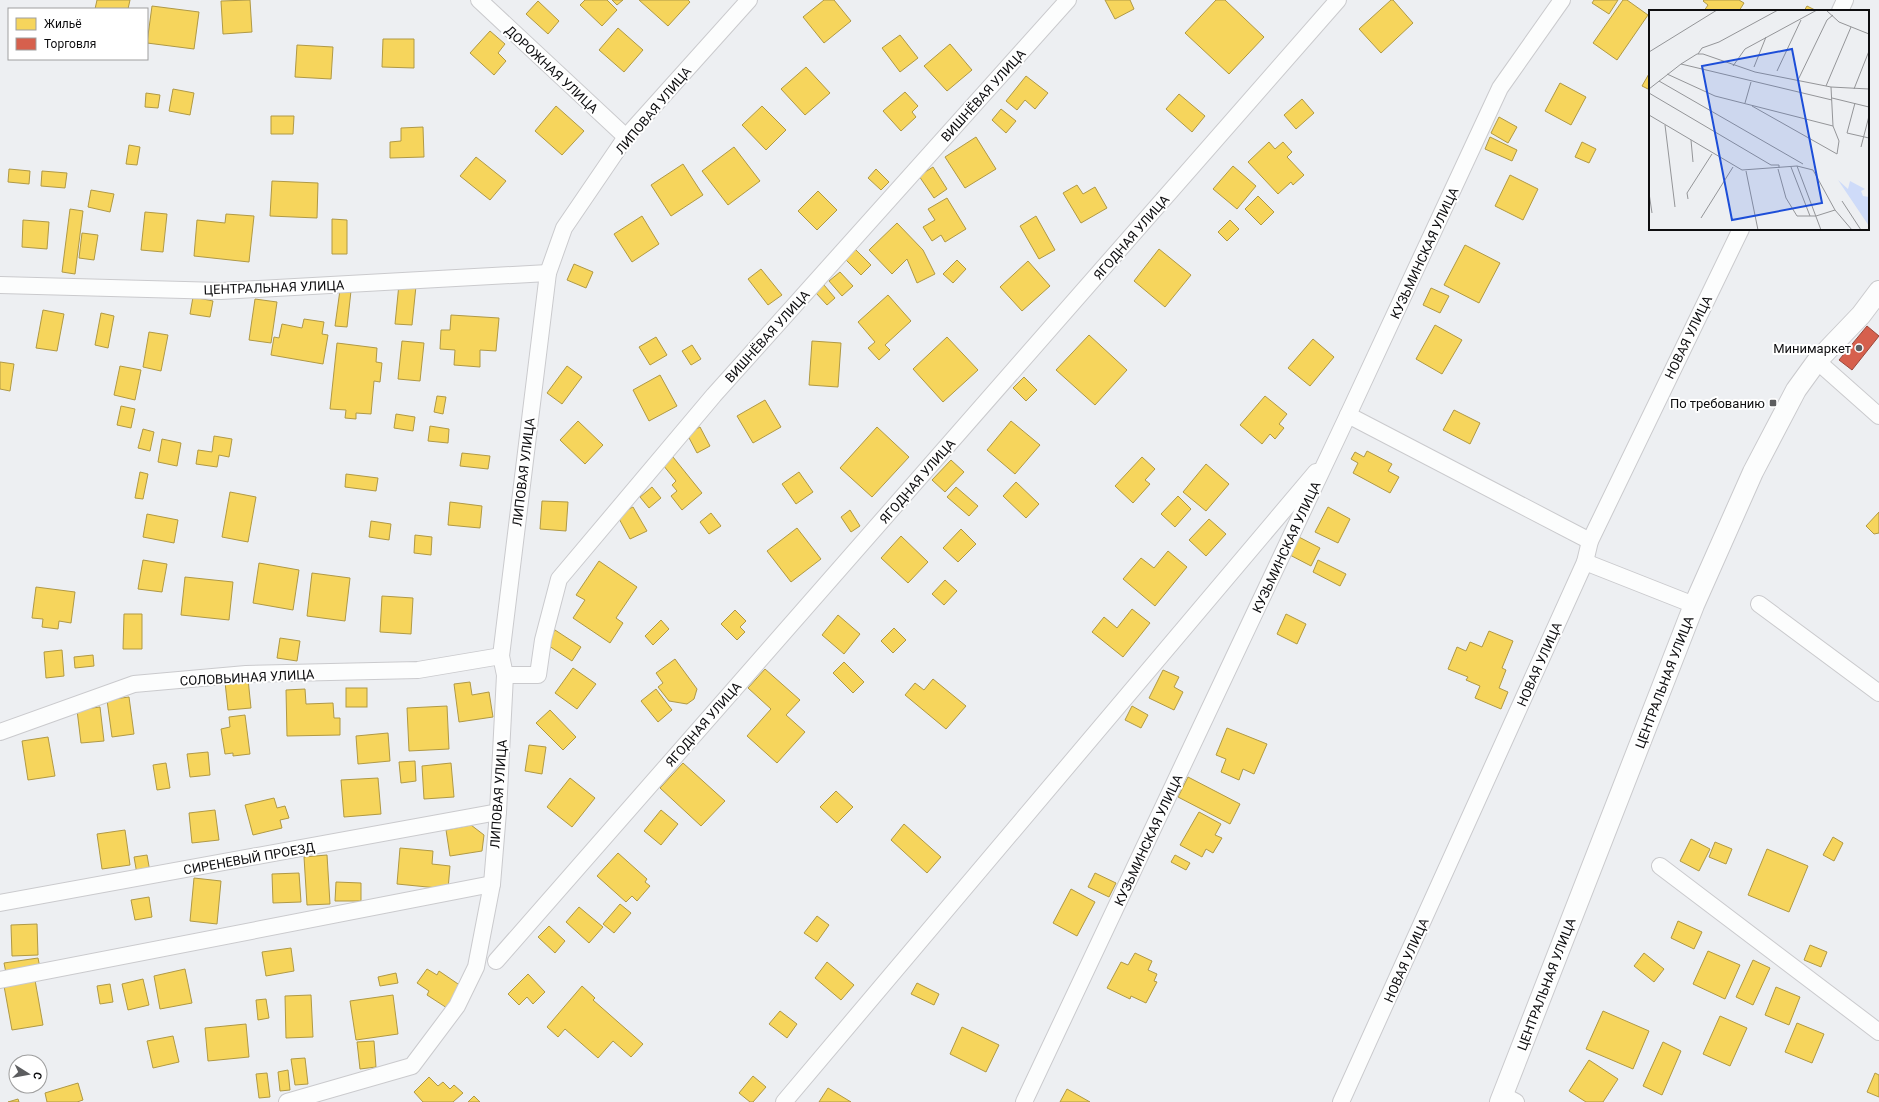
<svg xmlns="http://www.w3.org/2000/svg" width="1879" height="1102" font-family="Roboto,sans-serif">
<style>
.homes{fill:#f6d55c;stroke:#b09945}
.shops{fill:#d6604d;stroke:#9a473b}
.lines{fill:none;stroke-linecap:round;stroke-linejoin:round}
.minor-casing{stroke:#cacacd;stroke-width:18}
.tertiary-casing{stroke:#cacacd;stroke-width:22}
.minor{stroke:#fcfdfd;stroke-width:16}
.tertiary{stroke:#fcfdfd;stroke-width:20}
.poi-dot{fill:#5c5d5f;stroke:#fff;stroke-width:1.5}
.labels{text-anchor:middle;stroke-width:4;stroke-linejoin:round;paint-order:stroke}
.street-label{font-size:13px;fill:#0e0e10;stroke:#fff}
.poi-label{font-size:13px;fill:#0e0e10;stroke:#fff;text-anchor:end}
.inset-road{fill:none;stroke:#949598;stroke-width:1}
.view{fill:#1d4ed8;fill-opacity:0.15;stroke:#1d4ed8;stroke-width:2}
.inset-edge{fill:none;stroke:#0e0e10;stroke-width:2}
</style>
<rect width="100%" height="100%" fill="#edeff2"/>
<g class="homes">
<polygon points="97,0 130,0 128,9 95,9"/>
<polygon points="250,0 252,32 223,34 221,1"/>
<polygon points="585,0 607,0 617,10 602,26 580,5"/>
<polygon points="612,0 623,0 617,5"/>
<polygon points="639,0 688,0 690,2 668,26"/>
<polygon points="824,0 834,0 851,21 824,43 803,17"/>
<polygon points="1105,0 1130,0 1134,9 1115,19"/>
<polygon points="1216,0 1225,0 1264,37 1229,74 1185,33"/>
<polygon points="1391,0 1393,0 1413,23 1381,53 1359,29"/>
<polygon points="1594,0 1618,0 1609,14 1592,3"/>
<polygon points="1623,0 1627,0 1648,15 1617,60 1593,43"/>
<polygon points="1704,0 1739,0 1744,3 1739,11 1704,11 1708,5 1703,1"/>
<polygon points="538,1 559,21 548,34 526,14"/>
<polygon points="152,6 199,12 194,49 147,43"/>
<polygon points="1807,6 1817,11 1804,11"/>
<polygon points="618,28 643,50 624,72 599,50"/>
<polygon points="490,31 505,44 498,53 506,61 494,75 470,53"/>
<polygon points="900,35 918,58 900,72 882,48"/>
<polygon points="383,39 414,39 414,68 382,67"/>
<polygon points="950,44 972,70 947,91 924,66"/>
<polygon points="297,45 333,47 331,79 295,77"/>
<polygon points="806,67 830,93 805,115 781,89"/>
<polygon points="1650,72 1650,90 1642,86"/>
<polygon points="1026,76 1048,93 1035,109 1025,100 1017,110 1006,101"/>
<polygon points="1560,83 1586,97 1571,125 1545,111"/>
<polygon points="173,89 194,93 190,115 169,111"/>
<polygon points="905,92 918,106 912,112 916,117 901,131 883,111"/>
<polygon points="146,93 160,95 158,108 145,107"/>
<polygon points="1179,94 1205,116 1192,132 1166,109"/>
<polygon points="1302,99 1314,113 1296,129 1284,115"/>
<polygon points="556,106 584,131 562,155 535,131"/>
<polygon points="762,106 786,130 766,150 742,125"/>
<polygon points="1001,109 1016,121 1006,133 992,120"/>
<polygon points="271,116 294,116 293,134 271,134"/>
<polygon points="1499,117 1517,127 1508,143 1491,133"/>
<polygon points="423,127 424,157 390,158 390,142 401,141 401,128"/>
<polygon points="976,137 996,169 965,188 945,157"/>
<polygon points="1490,137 1517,150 1512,161 1485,149"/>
<polygon points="1269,142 1275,149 1283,142 1292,152 1287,157 1304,175 1293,185 1291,182 1278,194 1248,162"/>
<polygon points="1582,142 1596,149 1589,163 1575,157"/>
<polygon points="129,145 140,147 137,165 126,164"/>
<polygon points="734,147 760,181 728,205 702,171"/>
<polygon points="476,157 506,181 490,200 460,176"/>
<polygon points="683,164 703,195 671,216 651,185"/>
<polygon points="1233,166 1256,186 1237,209 1213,189"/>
<polygon points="933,167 947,189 934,198 919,176"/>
<polygon points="9,169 30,171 29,184 8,182"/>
<polygon points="876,169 889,182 881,190 868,178"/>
<polygon points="42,171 67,173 65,188 41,186"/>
<polygon points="1510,175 1538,189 1523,220 1495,206"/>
<polygon points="272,181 318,183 317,218 270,216"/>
<polygon points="1077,185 1083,194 1095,187 1107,208 1081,223 1063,193"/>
<polygon points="91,190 114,194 110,212 88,207"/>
<polygon points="818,191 837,210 817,230 798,211"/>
<polygon points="1258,196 1274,212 1261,225 1245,209"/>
<polygon points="947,198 966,229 945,242 941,235 932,241 923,227 935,220 928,209"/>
<polygon points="70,209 83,211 75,274 62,272"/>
<polygon points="145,212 167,214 163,252 141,250"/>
<polygon points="226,214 254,216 249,262 194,256 197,220 225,223"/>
<polygon points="642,216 659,244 632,262 614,234"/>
<polygon points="1036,216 1055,250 1039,259 1020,226"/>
<polygon points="332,219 347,220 347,254 332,254"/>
<polygon points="23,220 49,222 47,249 22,247"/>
<polygon points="1230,220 1239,229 1227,241 1218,232"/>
<polygon points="897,223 923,250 935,274 917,283 907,259 892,274 869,250"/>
<polygon points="82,233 98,235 94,260 79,258"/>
<polygon points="1465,245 1500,263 1479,303 1444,285"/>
<polygon points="854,248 871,265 861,275 844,258"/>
<polygon points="1159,249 1191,275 1165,307 1134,281"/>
<polygon points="957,260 966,269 953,283 943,274"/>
<polygon points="1028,261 1050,286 1022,311 1000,287"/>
<polygon points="574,264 593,272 586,288 567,280"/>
<polygon points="761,269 782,295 768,305 748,279"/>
<polygon points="840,272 853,286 842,296 829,281"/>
<polygon points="399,284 416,286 412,325 395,324"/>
<polygon points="824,285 835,298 827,305 816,293"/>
<polygon points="1431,288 1449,296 1440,313 1423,305"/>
<polygon points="340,290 351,291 347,327 335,326"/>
<polygon points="888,295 911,321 885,345 890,350 879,360 868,348 875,342 858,322"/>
<polygon points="193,297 213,301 210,317 190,314"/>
<polygon points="255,299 277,302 271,343 249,340"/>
<polygon points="43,310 64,314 57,351 36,348"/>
<polygon points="101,313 114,316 108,348 95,345"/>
<polygon points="451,315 499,318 496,351 480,350 480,367 454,365 455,350 440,349 441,330 450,330"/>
<polygon points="304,319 324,322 322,334 328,335 323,364 271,355 274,337 279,338 282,324 302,328"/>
<polygon points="1435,325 1462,340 1442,374 1416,359"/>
<polygon points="149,332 168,335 161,371 143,367"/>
<polygon points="1089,335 1127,370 1095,405 1056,370"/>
<polygon points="656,337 667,355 650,365 639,347"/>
<polygon points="947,337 978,370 943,402 913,369"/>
<polygon points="1313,339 1334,357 1310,386 1288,368"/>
<polygon points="402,341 424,343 420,381 398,379"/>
<polygon points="812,341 841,343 838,387 809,385"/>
<polygon points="337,343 377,348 376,362 382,363 380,382 374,381 371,414 356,413 356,419 345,418 346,410 330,409"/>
<polygon points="692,345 701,359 691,365 682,351"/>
<polygon points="0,362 14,364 10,391 0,389"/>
<polygon points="120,366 141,370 135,400 114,395"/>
<polygon points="567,366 582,377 562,404 547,393"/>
<polygon points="660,375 677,406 649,421 633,390"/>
<polygon points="1024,377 1037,390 1026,401 1013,388"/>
<polygon points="437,396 446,397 443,414 434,412"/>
<polygon points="1265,396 1287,414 1279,424 1284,428 1275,439 1270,434 1262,444 1240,425"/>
<polygon points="765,400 781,427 753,443 737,416"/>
<polygon points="121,406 135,409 131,428 117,425"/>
<polygon points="1454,410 1480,423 1470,444 1443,430"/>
<polygon points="396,414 415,417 413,431 394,428"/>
<polygon points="578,421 603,445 585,464 560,440"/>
<polygon points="1011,421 1040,445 1015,474 987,450"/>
<polygon points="430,426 449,429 448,443 428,441"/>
<polygon points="700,427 710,446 697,453 687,434"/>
<polygon points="877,427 909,457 872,497 840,468"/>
<polygon points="143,429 154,432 150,451 138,448"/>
<polygon points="214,436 232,439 229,457 219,455 217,467 196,464 198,450 212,452"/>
<polygon points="162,439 181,443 177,466 158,462"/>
<polygon points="1367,451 1392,464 1388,471 1399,477 1390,493 1353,473 1358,463 1351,459 1355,452 1364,457"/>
<polygon points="462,453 490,456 488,469 460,466"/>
<polygon points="673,457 702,493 682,510 671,496 677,491 672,485 676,481 663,465"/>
<polygon points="1142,457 1155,469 1145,480 1150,484 1133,503 1115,486"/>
<polygon points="951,460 964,472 945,492 932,480"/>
<polygon points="1206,464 1229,484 1206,511 1183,492"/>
<polygon points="140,472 148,474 143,499 135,498"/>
<polygon points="799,472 813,492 796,504 782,484"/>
<polygon points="346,474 378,478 376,491 345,487"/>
<polygon points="1016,482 1039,504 1026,518 1003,496"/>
<polygon points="652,487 661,498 649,508 640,497"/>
<polygon points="956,487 978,506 969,516 947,497"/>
<polygon points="230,492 256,497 248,542 222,537"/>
<polygon points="1178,496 1191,509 1175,527 1161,514"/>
<polygon points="542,501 568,502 566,531 540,529"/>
<polygon points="450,502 482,506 480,528 448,525"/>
<polygon points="633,507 647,531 630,539 617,515"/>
<polygon points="1328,507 1350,519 1338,543 1315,532"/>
<polygon points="850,510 860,526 851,532 841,517"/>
<polygon points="1879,512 1879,533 1874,534 1866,526"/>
<polygon points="711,513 721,526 709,534 700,522"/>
<polygon points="147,514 178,520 174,543 143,537"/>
<polygon points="1209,519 1226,534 1206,556 1189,540"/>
<polygon points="371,521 391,524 389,540 369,537"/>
<polygon points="797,528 821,559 791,582 767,551"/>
<polygon points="961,529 976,544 958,562 943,548"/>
<polygon points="415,535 432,537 431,555 414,553"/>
<polygon points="901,536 928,562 908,583 881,558"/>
<polygon points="1297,536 1320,548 1311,566 1288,554"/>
<polygon points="1168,551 1187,567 1155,606 1123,579 1141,558 1154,568"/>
<polygon points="143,560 167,564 162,592 138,589"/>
<polygon points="1318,560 1346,574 1340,586 1313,572"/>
<polygon points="599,561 637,587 616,618 623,623 610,643 573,618 585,600 576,595"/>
<polygon points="259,563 299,570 293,610 253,603"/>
<polygon points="312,573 350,578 345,621 307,616"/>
<polygon points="185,577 233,582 229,620 181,615"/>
<polygon points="945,580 957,591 944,605 932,594"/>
<polygon points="36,587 75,592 71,623 59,621 58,629 42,627 43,619 32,618"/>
<polygon points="382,596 413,598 411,634 380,632"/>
<polygon points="1132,609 1150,623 1123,657 1092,632 1104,617 1117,628"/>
<polygon points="735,610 746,621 740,627 745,632 737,640 721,624"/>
<polygon points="124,614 142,614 142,649 123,649"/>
<polygon points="1286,614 1306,624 1297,644 1277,634"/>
<polygon points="838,615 860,634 844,654 822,635"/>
<polygon points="661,620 669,629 653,645 645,636"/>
<polygon points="894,628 906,640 893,653 881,641"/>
<polygon points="555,630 581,647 572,661 546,644"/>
<polygon points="1489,631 1513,641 1502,668 1506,670 1499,688 1508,692 1501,709 1475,698 1480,686 1466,680 1468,677 1448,669 1457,647 1466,651 1470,642 1482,647"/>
<polygon points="280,638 300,641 297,661 277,658"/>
<polygon points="62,650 64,676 46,678 44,652"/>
<polygon points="93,655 94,666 75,668 74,657"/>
<polygon points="675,659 697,689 694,699 687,704 669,701 658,687 663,683 656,673"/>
<polygon points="844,662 864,682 853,693 833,673"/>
<polygon points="573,668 596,684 577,709 555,693"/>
<polygon points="765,669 800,700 786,715 805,732 777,763 747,736 771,709 748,688"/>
<polygon points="1163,670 1179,677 1174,687 1183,692 1174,710 1149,698"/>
<polygon points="248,679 251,708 228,710 225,682"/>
<polygon points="933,679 966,706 946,729 905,695 915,683 924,690"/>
<polygon points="470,682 472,695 489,692 493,717 459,722 454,684"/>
<rect x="346" y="688" width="21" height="19"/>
<polygon points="305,689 306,704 333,703 334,718 340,718 340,735 287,736 286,690"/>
<polygon points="656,689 672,710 658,722 641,701"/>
<polygon points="129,697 134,734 112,737 107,700"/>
<polygon points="447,706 449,749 409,751 407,708"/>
<polygon points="1132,706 1148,715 1141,728 1125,720"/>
<polygon points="100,707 104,741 81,743 77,710"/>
<polygon points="550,710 576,737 563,750 536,723"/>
<polygon points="245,715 250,754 233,756 233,753 225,754 221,729 230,727 229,717"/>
<polygon points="1227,728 1267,744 1254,774 1243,769 1239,780 1221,772 1226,759 1216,755"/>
<polygon points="388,733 390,761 358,764 356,736"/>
<polygon points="48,737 55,776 28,780 22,741"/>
<polygon points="529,745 546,747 542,774 525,771"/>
<polygon points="208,752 210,775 190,777 187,754"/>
<polygon points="415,761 416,781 401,783 399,762"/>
<polygon points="166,763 170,788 157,790 153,765"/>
<polygon points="451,763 454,797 424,799 422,766"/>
<polygon points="683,763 725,801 701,826 660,788"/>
<polygon points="1188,777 1240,804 1230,824 1178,797"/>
<polygon points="378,778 381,814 344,817 341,780"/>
<polygon points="570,778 595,798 572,827 547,807"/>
<polygon points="836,791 853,807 837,823 820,807"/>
<polygon points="274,798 277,808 285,806 289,818 280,820 282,828 253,835 245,805"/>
<polygon points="215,810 219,840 192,843 189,813"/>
<polygon points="661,810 678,824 661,845 644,831"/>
<polygon points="1199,812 1221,824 1215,835 1222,838 1213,853 1206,849 1202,857 1180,845"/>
<polygon points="904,824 941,857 927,873 891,840"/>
<polygon points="471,825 484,835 482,851 450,856 446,830"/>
<polygon points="125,830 130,865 102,869 97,834"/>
<polygon points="1833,837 1843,843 1834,861 1823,855"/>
<polygon points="1691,839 1710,849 1699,871 1680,861"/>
<polygon points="1715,842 1732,849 1726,864 1709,857"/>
<polygon points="400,848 433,851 432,864 450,866 448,889 397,884"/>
<polygon points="1767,849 1808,866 1789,912 1748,895"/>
<polygon points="618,853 647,879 645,882 650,886 637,901 632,896 626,902 597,876"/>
<polygon points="147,855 150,872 137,874 134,857"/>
<polygon points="327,855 330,904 307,905 304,857"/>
<polygon points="1175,855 1190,863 1186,870 1171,862"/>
<polygon points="299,873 301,902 273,903 272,874"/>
<polygon points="1095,873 1116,883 1109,897 1088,887"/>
<polygon points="194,878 221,881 217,924 190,921"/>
<polygon points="336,882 361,883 361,901 335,901"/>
<polygon points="1071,889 1095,902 1077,936 1053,923"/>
<polygon points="149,897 152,917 135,920 131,900"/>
<polygon points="620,904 631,913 614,933 603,924"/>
<polygon points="579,907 603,927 589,943 566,922"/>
<polygon points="817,916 829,925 817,942 804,933"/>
<polygon points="1678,921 1702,932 1694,949 1671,938"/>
<polygon points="37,924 38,955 12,956 11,925"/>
<polygon points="549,926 565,941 555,953 538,937"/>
<polygon points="1810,945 1827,952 1821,967 1804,960"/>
<polygon points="291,948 294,971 266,976 262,952"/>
<polygon points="1708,951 1740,965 1725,999 1693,984"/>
<polygon points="1135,953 1152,961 1148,970 1157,974 1154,981 1157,982 1146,1003 1131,996 1130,999 1107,988 1121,962 1128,965"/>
<polygon points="1644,953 1664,969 1654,982 1634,966"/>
<polygon points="38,958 40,968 6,973 4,963"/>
<polygon points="1753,960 1770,968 1753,1005 1736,997"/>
<polygon points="827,962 854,985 841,1000 815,978"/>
<polygon points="185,969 192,1003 160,1009 154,976"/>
<polygon points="427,969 437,975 439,971 461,986 447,1008 427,995 429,991 417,983"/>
<polygon points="396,973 398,983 380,986 378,977"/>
<polygon points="528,974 545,992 533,1004 527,997 519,1005 508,994"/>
<polygon points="143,979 149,1005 128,1010 122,984"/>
<polygon points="35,980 43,1025 12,1030 4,986"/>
<polygon points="917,983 939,994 934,1005 911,994"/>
<polygon points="110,984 113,1002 100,1004 97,986"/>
<polygon points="582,986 595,998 593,1000 643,1044 631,1057 613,1041 598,1058 565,1029 558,1037 547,1027"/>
<polygon points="1776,987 1800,997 1789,1025 1765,1015"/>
<polygon points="311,995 313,1037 286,1038 285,996"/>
<polygon points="393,995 398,1034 356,1040 350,1001"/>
<polygon points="266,999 269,1018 258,1020 256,1000"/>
<polygon points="780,1011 797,1024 787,1038 769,1024"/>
<polygon points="1603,1011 1649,1031 1633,1069 1586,1049"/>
<polygon points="1720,1016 1747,1028 1730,1066 1703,1054"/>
<polygon points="1797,1023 1824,1034 1812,1063 1785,1052"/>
<polygon points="246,1024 249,1057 208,1061 205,1028"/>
<polygon points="962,1027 999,1045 986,1072 950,1054"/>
<polygon points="173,1036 179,1062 153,1068 147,1041"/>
<polygon points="374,1041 376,1067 360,1069 357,1042"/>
<polygon points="1663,1042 1681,1051 1662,1095 1643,1086"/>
<polygon points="305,1058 308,1084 295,1085 291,1059"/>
<polygon points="1589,1060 1618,1079 1603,1102 1586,1102 1569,1091"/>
<polygon points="288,1070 290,1090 280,1091 278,1072"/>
<polygon points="267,1073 270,1097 259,1098 256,1074"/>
<polygon points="1875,1073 1879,1075 1879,1097 1867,1092"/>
<polygon points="753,1076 766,1087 753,1102 750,1102 739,1093"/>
<polygon points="429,1077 438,1086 443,1082 450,1089 454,1085 463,1093 453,1102 423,1102 414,1092"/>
<polygon points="78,1083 83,1100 77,1102 47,1102 45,1093"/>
<polygon points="828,1088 851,1102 819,1102"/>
<polygon points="1067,1089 1090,1102 1060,1102"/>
<polygon points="474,1096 480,1102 468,1102"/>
<polygon points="18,1099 19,1102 8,1102"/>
</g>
<polygon class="shops" points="1867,326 1879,336 1852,370 1839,360"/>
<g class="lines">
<g class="minor-casing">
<g id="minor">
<polyline points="479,0 626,137"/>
<polyline points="1840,11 1845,0"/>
<polyline points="0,285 221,291 548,273"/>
<polyline points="1817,361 1879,416"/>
<polyline points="1348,415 1590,541"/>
<polyline points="1585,562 1694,605"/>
<polyline points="1759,604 1879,693"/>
<polyline points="505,675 538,675 543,640 559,579 714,395 1068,0"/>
<polyline points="0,732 134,684 246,674 418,670 501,656"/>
<polyline points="1660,866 1879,1032"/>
<polyline points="0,903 498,812"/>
<polyline points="496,961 1338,0"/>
<polyline points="0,980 492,884"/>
<polyline points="1503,1095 1516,1102"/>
<polyline points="287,1102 412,1066 457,1006 476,967 492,884 498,812 505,675 501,656 548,273 564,228 626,137 749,0"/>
<polyline points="784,1102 1316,472"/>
<polyline points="1024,1102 1348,415 1500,88 1562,0"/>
<polyline points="1341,1102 1585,562 1590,541 1741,229"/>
</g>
</g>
<g class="tertiary-casing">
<polyline id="tertiary" points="1500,1102 1694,605 1753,472 1796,390 1817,361 1861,315 1879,291"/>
</g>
<use href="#minor" class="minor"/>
<use href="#tertiary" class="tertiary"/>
</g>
<g class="poi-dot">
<circle cx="1859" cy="348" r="4"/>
<rect x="1769" y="399" width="8" height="8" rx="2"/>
</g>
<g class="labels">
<g class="street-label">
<text transform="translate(552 69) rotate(43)" y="5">ДОРОЖНАЯ УЛИЦА</text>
<text transform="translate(983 95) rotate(-48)" y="5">ВИШНЁВАЯ УЛИЦА</text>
<text transform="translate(653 110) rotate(-50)" y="5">ЛИПОВАЯ УЛИЦА</text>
<text transform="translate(1131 237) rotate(-49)" y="5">ЯГОДНАЯ УЛИЦА</text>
<text transform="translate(1424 253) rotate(-65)" y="5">КУЗЬМИНСКАЯ УЛИЦА</text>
<text transform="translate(274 287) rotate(-2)" y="5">ЦЕНТРАЛЬНАЯ УЛИЦА</text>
<text transform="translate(767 336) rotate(-48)" y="5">ВИШНЁВАЯ УЛИЦА</text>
<text transform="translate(1688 337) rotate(-64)" y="5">НОВАЯ УЛИЦА</text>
<text transform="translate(523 472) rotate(-83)" y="5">ЛИПОВАЯ УЛИЦА</text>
<text transform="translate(917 481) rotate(-49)" y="5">ЯГОДНАЯ УЛИЦА</text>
<text transform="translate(1286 547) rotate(-65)" y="5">КУЗЬМИНСКАЯ УЛИЦА</text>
<text transform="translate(1539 664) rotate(-66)" y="5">НОВАЯ УЛИЦА</text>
<text transform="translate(247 677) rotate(-3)" y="5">СОЛОВЬИНАЯ УЛИЦА</text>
<text transform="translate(1664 682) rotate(-69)" y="5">ЦЕНТРАЛЬНАЯ УЛИЦА</text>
<text transform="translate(703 724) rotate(-49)" y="5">ЯГОДНАЯ УЛИЦА</text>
<text transform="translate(498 794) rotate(-86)" y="5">ЛИПОВАЯ УЛИЦА</text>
<text transform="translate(1148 840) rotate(-65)" y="5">КУЗЬМИНСКАЯ УЛИЦА</text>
<text transform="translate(249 858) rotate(-10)" y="5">СИРЕНЕВЫЙ ПРОЕЗД</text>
<text transform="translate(1406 960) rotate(-66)" y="5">НОВАЯ УЛИЦА</text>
<text transform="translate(1546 984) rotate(-69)" y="5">ЦЕНТРАЛЬНАЯ УЛИЦА</text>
</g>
<g class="poi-label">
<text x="1851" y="353">Минимаркет</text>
<text x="1765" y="408">По требованию</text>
</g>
</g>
<g transform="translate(1649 10)">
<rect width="220" height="220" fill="#edeff2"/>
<path d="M189 170 199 179 201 171 216 179 212 181 214 186 220 187V216Z" fill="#cedbf9"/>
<path class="inset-road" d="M177 0 190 12 220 24M0 42 68 0M49 44 53 38 70 32 129 0M32 54 183 90M84 56 96 39 168 0M105 57 117 27M128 61 152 10M18 64 66 86 184 116M149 70 178 10 184 5M10 71 154 154M177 76 202 17M0 79 32 54 48 44H54L106 62 182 77 220 79M205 79 220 41M0 83 122 155H130V158M183 88 220 97M96 93 102 72M206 93 198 123 220 128M103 96 188 144 190 131 184 116 182 77M0 105 93 160 148 156 164 160 186 200 203 220M16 115 26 197M42 130 44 152M212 137 220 106M148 156 172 220M142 157 161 206M129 159 137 188 148 206H167L186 200M97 161 109 220M0 183 3 203M39 189 38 183 63 144M193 191 212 220M52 208 84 157"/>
<path class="view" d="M143 39 173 193 83 210 53 56Z"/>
<rect width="220" height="220" class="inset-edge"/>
</g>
<rect x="8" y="8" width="140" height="52" fill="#ffffff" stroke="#9f9f9f"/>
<rect x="16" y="18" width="20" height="12" fill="#f6d55c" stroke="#9f9f9f"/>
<text x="44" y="28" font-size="12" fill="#0e0e10">Жильё</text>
<rect x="16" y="38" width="20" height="12" fill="#d6604d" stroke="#9f9f9f"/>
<text x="44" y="48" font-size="12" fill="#0e0e10">Торговля</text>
<g transform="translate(28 1074) rotate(101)"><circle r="19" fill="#ffffff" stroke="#9f9f9f"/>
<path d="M0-3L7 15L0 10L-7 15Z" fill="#5c5d5f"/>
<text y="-6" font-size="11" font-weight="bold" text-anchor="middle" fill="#0e0e10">С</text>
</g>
</svg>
